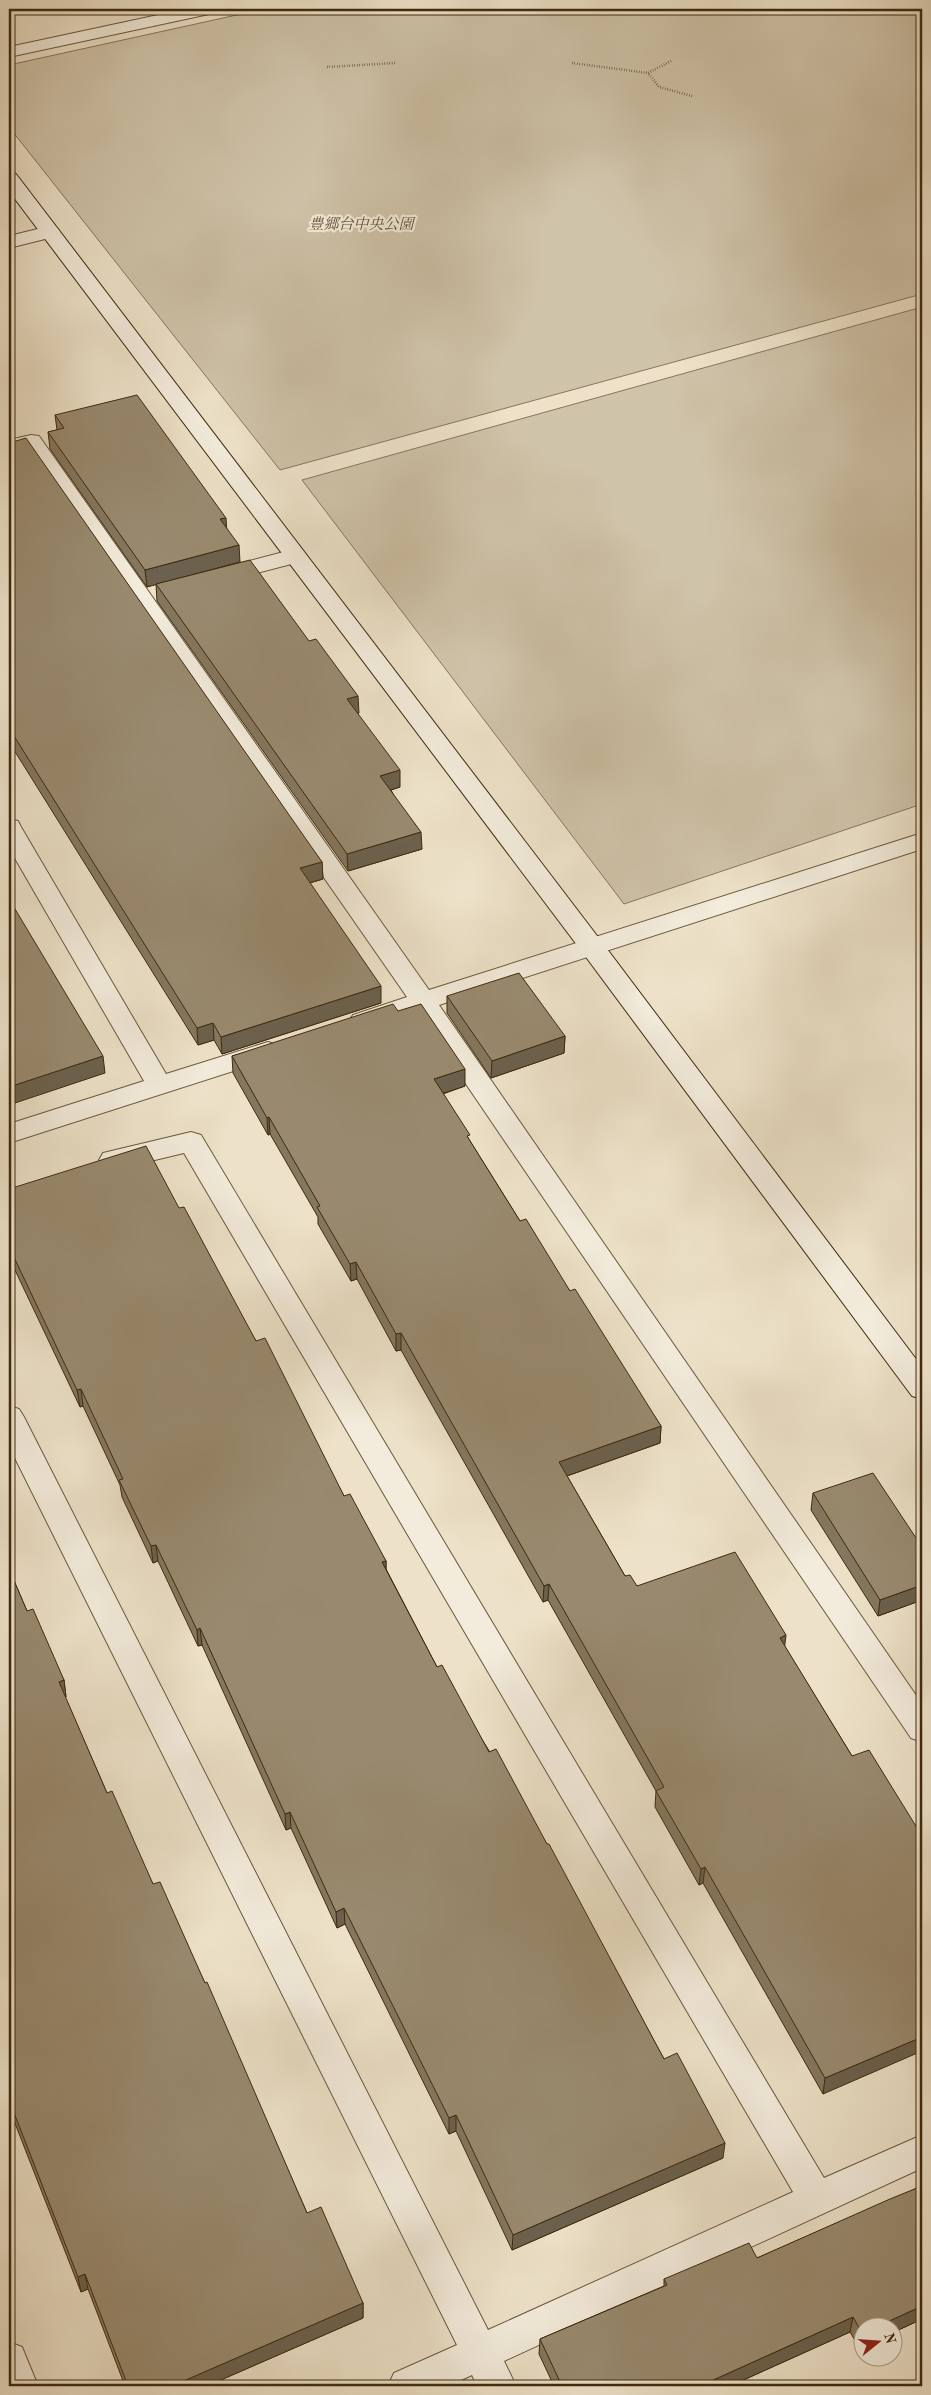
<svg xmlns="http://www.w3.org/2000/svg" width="931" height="2395" font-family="'Old Standard TT','Noto Serif JP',serif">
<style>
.green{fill:#cfc3a9;stroke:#87765b}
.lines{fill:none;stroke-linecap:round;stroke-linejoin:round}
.street-casing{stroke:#6a583c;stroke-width:2}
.secondary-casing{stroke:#3f2a0d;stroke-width:2}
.path{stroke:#3f2a0d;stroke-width:2.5;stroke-dasharray:0.5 2;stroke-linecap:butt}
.street{fill:#f3ecdc;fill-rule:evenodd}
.secondary{fill:#f3ecdc;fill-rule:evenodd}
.wall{fill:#84775f;stroke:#3f2a0d}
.shaded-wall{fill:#6b614e;stroke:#3f2a0d}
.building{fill:#998a6f;stroke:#3f2a0d}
.labels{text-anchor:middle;stroke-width:4.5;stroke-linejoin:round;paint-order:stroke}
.far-park-label{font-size:15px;font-style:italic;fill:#635034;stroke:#f3ecdc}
</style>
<rect width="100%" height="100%" fill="#ede2c9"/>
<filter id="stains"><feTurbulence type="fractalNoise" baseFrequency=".004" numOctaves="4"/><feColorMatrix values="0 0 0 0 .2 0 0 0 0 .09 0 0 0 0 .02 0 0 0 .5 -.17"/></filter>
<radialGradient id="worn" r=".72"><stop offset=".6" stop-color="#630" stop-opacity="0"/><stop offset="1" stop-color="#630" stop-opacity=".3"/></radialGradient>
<g class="green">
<polygon points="264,9 922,9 922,294 280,470 9,127 9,65"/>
<polygon points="922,307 922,804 624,904 302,480"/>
</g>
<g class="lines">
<g class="street-casing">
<g id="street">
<polygon points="186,9 218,9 215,13 209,14 9,57 9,47"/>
<polygon points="50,226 57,228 60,232 57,236 9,248 9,236"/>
<polygon points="31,435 39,436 429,990 922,833 922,849 439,1005 922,1704 922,1742 911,1738 417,1012 362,1030 353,1027 349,1021 353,1015 407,997 26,449 9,452 9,440"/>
<polygon points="295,549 303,551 306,556 303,561 219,583 211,581 208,576 211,571"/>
<polygon points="9,819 18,821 21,827 166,1074 268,1042 277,1045 281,1051 277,1057 9,1143 9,1124 144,1081 9,848"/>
<polygon points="191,1132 201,1135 824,2178 922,2135 922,2168 504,2361 516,2386 477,2386 472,2375 448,2386 388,2386 394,2373 457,2345 9,1446 9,1406 19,1409 24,1417 488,2330 793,2192 184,1153 113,1170 103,1167 99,1160 103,1153"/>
<polygon points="9,2342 22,2347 38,2386 9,2386"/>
</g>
</g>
<g class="secondary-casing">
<polygon id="secondary" points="9,172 16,174 601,941 922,1367 922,1399 912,1396 583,953 9,191"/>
</g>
<g class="path">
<polyline points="671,61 648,73 659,87 692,96"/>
<polyline points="572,63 648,73"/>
<polyline points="327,67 395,63"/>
</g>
<use href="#street" class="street"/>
<use href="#secondary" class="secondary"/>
</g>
<g class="wall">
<polygon points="55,415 226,527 240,562 159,583 359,713 357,713 400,787 391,790 422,849 348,871 157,601 156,584 147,587 50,449 48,432 57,430"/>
<polygon points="9,443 322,862 323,879 310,883 381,1003 222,1054 214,1040 198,1045 9,742"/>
<polygon points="447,996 565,1036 564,1053 491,1078 447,1013"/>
<polygon points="398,1011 465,1086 443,1094 470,1141 520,1221 570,1291 661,1426 660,1443 567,1476 625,1576 637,1586 785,1647 852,1756 922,1836 823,2094 703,1883 699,1885 655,1807 656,1791 548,1600 543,1602 401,1350 396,1351 357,1279 351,1281 318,1224 318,1217 270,1134 268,1135 233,1073 232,1056"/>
<polygon points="9,1189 179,1208 256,1341 344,1496 386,1561 386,1569 437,1667 547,1844 664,2059 723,2158 512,2250 456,2131 449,2134 345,1924 337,1928 291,1828 286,1830 202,1645 198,1646 158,1561 153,1563 122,1497 120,1485 83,1406 80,1407 14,1268 9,1269"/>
<polygon points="813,1493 922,1547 922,1600 878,1616 811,1510"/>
<polygon points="9,1569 27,1611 64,1680 66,1697 65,1697 107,1793 153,1884 205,1983 307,2213 363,2303 363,2318 207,2386 125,2386 88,2289 81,2292 9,2108"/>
<polygon points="922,2186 922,2319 894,2332 864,2328 864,2345 859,2347 850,2332 730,2386 554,2386 539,2354 540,2339 664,2286 664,2279 757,2258"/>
</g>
<g class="shaded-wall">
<polygon points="226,518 227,534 220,519"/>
<polygon points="239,545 240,562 147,587 145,570"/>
<polygon points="358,696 359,713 348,716 347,699"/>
<polygon points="400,770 400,787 381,793 380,776"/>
<polygon points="421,832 422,849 348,871 347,854"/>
<polygon points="322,862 323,879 301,885 300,868"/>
<polygon points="381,986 381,1003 222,1054 221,1037"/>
<polygon points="213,1023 214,1040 198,1045 197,1028"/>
<polygon points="565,1036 564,1053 491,1078 492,1061"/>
<polygon points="103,1056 105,1073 9,1105 9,1087"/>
<polygon points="465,1069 465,1086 435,1096 434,1079"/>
<polygon points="269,1117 270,1134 268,1135 267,1118"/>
<polygon points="11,1251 14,1268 9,1269 9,1252"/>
<polygon points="356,1262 357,1279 351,1281 350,1264"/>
<polygon points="401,1333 401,1350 396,1351 396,1334"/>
<polygon points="81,1389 83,1406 80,1407 77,1390"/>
<polygon points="661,1426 660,1443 558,1479 559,1462"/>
<polygon points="156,1545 158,1561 153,1563 151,1546"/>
<polygon points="386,1561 386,1578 382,1562"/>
<polygon points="549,1584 548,1600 543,1602 544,1586"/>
<polygon points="922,1585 922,1600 878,1616 880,1600"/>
<polygon points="200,1628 202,1645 198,1646 197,1630"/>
<polygon points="786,1635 784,1652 780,1638"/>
<polygon points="64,1680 66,1697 62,1698 59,1682"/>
<polygon points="290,1812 291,1828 286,1830 285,1814"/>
<polygon points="705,1867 703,1883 699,1885 701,1869"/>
<polygon points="344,1908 345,1924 337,1928 336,1912"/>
<polygon points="922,2037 922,2051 823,2094 825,2078"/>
<polygon points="456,2115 456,2131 449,2134 449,2118"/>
<polygon points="725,2143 723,2158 512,2250 513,2235"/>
<polygon points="85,2274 88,2289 81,2292 78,2277"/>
<polygon points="363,2303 363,2318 207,2386 172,2386"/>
<polygon points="922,2306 922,2319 894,2332 894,2328 874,2328"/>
<polygon points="853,2317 850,2332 730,2386 700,2386"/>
<polygon points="864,2332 864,2345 859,2347 862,2333"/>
</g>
<g class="building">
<polygon points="137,395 226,518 220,519 239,545 145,570 48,432 64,428 55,415"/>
<polygon points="26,438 322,862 300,868 381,986 221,1037 213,1023 197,1028 9,728 9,443"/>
<polygon points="250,560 309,641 316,639 358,696 347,699 400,770 380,776 421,832 347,854 156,584"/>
<polygon points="9,899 103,1056 9,1087"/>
<polygon points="519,973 565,1036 492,1061 447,996"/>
<polygon points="393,1004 398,1011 421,1004 465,1069 434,1079 470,1135 467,1136 520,1221 526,1219 570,1291 575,1289 661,1426 559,1462 625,1576 630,1575 637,1586 735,1552 786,1635 780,1638 852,1756 869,1750 922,1836 922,2037 825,2078 705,1867 701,1869 656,1791 664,1787 549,1584 544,1586 401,1333 396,1334 356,1262 350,1264 317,1207 320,1206 269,1117 267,1118 232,1056"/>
<polygon points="146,1146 179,1208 184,1207 256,1341 265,1338 344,1496 350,1494 386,1561 382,1562 437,1667 442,1665 489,1752 496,1749 547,1844 549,1844 664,2059 677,2053 725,2143 513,2235 456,2115 449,2118 344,1908 336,1912 290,1812 285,1814 200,1628 197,1630 156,1545 151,1546 119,1480 123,1479 81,1389 77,1390 11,1251 9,1252 9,1189"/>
<polygon points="873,1473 922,1547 922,1585 880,1600 813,1493"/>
<polygon points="9,1569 27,1611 33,1609 64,1680 59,1682 107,1793 112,1791 153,1884 160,1882 205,1983 207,1982 307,2213 321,2207 363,2303 172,2386 128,2386 85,2274 78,2277 9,2100"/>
<polygon points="922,2186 922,2306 874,2328 864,2328 864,2332 862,2333 853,2317 700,2386 562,2386 540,2339 667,2285 664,2279 749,2243 757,2258 890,2199"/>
</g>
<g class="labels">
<g class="far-park-label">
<text x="361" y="229">豊郷台中央公園</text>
</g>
</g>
<rect width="931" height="2395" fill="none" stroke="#ede2c9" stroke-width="30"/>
<rect x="10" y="10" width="911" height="2375" fill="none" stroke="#3f2a0d" stroke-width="2.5"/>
<rect x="15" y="15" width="901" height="2365" fill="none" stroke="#3f2a0d"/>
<g transform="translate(878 2342) rotate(73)"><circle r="24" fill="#f3ecdc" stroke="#ab9e89"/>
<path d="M0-4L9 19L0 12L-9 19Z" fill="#8f2418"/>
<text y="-8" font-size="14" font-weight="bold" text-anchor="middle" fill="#3f2a0d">N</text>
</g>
<rect width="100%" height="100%" filter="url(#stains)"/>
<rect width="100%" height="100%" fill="url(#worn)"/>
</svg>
